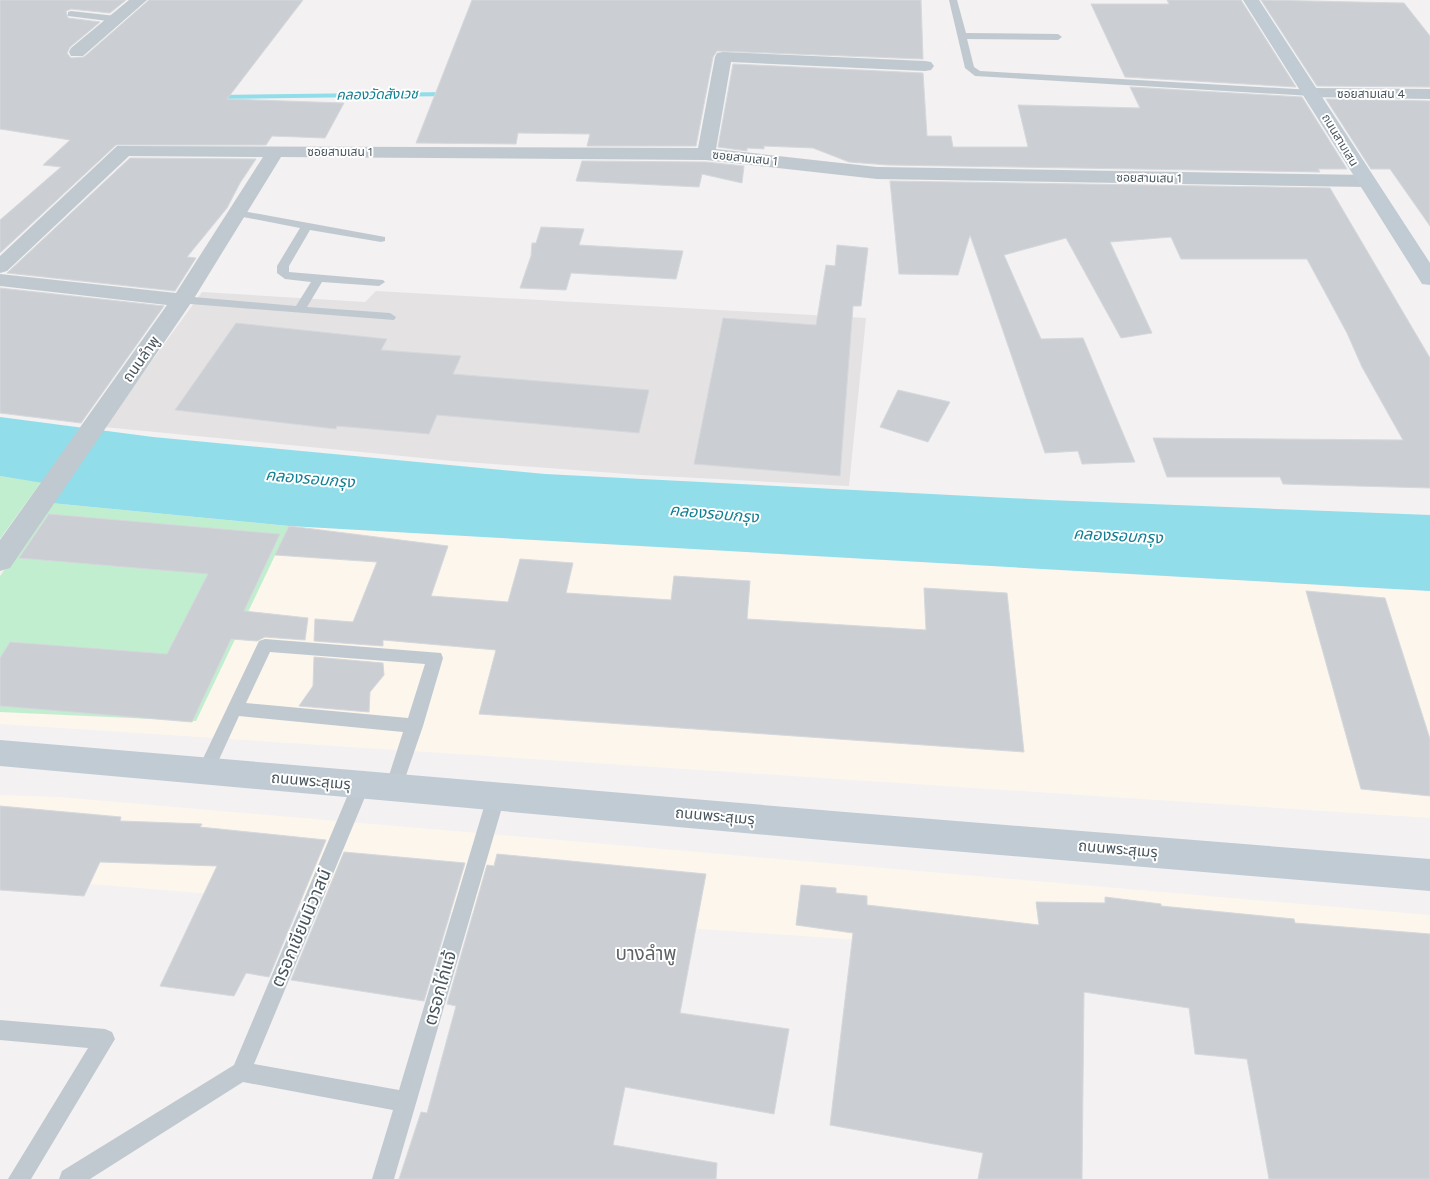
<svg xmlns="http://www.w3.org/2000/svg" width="1430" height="1179" font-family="Figtree,'Noto Sans Thai',sans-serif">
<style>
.commercial{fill:#fcf6ed}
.education{fill:#e4e2e3}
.green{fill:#c2eed0}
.water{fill:#91ddea}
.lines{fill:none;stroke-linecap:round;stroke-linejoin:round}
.stream{fill:#91ddea;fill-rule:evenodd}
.building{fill:#cbcfd3;stroke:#d5d8dc}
.lane{fill:#c0c9cf;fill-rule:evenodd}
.street{fill:#c0c9cf;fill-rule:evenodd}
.secondary{fill:#c0cbd4;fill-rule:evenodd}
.labels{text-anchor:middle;stroke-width:4;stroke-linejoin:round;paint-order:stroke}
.far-street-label{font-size:12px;fill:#49565e;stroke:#fff}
.far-water-label{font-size:14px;font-style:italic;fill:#128092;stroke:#fff}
.street-label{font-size:15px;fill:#49565e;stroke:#fff}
.water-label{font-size:16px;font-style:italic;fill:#128092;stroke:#fff}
.near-street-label{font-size:18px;fill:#49565e;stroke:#fff}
.near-neighbourhood-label{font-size:19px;fill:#5e6266;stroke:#fff}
</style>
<rect width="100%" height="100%" fill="#f3f1f1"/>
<g class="commercial">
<polygon points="51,503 289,526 1430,591 1430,818 0,724 0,575"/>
<polygon points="0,795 60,797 1430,915 1430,988 1222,965 350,905 0,877"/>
</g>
<polygon class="education" points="376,291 866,318 849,486 641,475 453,461 104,427 202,292 365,302"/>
<g class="green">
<polygon points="0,476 41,482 0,539"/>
<polygon points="51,503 289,526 196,721 0,712 0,576"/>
</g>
<polygon class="water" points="0,417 153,437 545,474 1048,500 1430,515 1430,591 289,526 51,503 62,486 0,476"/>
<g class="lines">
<polygon class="stream" points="449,92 453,94 452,96 215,99 211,97 215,95"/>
</g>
<g class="building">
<polygon points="0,0 126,0 110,13 71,9 66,11 68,18 100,22 70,47 67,53 71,58 84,57 149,0 303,0 227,99 344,103 325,138 272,136 266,145 116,145 0,253 0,220 61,167 43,165 70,140 0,129"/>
<polygon points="472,0 921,0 923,59 717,51 713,57 696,146 587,146 590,134 518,133 516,144 416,143"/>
<polygon points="1167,0 1241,0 1296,87 1125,77 1091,4 1169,4"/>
<polygon points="1261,0 1404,3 1430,36 1430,87 1317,86"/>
<polygon points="733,64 923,73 927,136 951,136 953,147 1028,147 1018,105 1140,108 1130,87 1302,97 1347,169 1318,169 1320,172 888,165 849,162 813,148 764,146 764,149 747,148 747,151 718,147"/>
<polygon points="1326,99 1430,101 1430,226 1390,169 1371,169"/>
<polygon points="130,158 256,159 240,183 227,208 187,257 196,258 175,291 7,273"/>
<polygon points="582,161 706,162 744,166 742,183 702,174 699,187 576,181"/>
<polygon points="890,181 1330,188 1430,358 1430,488 1283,484 1280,477 1167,477 1153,438 1403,440 1362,367 1347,333 1307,259 1181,259 1171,237 1110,242 1152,333 1121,338 1066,238 1004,255 1041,339 1083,338 1135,462 1082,464 1078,451 1045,453 970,235 958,275 899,274"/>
<polygon points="541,227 584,229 579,245 683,251 676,279 571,273 566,290 520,288 531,256 532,243 536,243"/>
<polygon points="837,245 868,248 861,306 853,306 840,476 694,464 723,318 816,325 826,265 835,266"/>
<polygon points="0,288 164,306 81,423 0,413"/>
<polygon points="236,323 387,339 381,350 461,356 453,374 649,390 639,433 437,415 429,434 337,426 336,429 175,410"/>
<polygon points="898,390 950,402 928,442 880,427"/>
<polygon points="49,514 280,534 244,611 308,618 305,640 265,637 257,641 231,639 192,722 0,706 0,658 10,642 167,654 208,574 19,558"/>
<polygon points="289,526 448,546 431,596 508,602 520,559 573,563 566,593 671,600 674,576 750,581 747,619 926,630 924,588 1007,593 1024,752 479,714 496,650 383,640 383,646 314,641 315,619 353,622 377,562 275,555"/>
<polygon points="1306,591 1385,598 1430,739 1430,796 1361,789"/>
<polygon points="314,657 383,663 384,675 370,692 369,712 299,706 313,686"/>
<polygon points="0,806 121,817 120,821 202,824 200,827 326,840 269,977 246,973 234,996 160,986 217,866 100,862 84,896 0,890"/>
<polygon points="344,852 465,863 424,1001 291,980"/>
<polygon points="497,854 706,874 680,1013 789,1029 774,1114 625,1087 613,1145 717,1163 716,1179 399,1179 421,1112 427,1113 456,1006 447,1004 487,865 494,866"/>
<polygon points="801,885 836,888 836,893 867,896 867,905 1039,925 1036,902 1105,903 1105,897 1161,904 1161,906 1294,919 1295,923 1430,934 1430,1179 1269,1179 1247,1059 1195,1054 1189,1008 1084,992 1082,1179 978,1179 983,1153 830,1125 853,933 796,925"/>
</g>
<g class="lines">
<g class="lane">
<polygon points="949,0 957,0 966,33 1058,34 1062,37 1058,40 967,39 974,67 980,71 1312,90 1317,93 1312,96 975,76 965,68"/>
<polygon points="71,11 116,16 120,19 116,22 68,16 68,12"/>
<polygon points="237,210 385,237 385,241 381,242 310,230 289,266 289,272 383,280 385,282 379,286 322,282 307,307 390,313 396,317 394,320 178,303 176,300 182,296 296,306 311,282 285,279 277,273 277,266 300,228 233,215 233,211"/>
<path d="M265 639 441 653 443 658 423 726 400 793 394 796 388 793 385 788 403 732 239 716 211 777 205 779 199 777 197 772 199 767 259 641ZM270 652 425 664 408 718 246 703Z"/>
<polygon points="361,777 367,780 370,785 254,1064 399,1090 487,797 490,792 496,789 502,792 505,797 394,1179 372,1179 393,1110 243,1082 90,1179 59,1179 62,1171 234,1065 352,785 355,780"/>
<polygon points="0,1020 105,1029 112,1032 115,1039 31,1179 8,1179 88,1048 0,1040"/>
</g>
<g class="street">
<polygon points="129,0 147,0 83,56 71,56 69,52 71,48"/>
<polygon points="723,52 925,61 931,62 934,66 931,70 925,71 731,62 716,149 877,167 1366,175 1373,177 1376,181 1373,185 1366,187 877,179 706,160 281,157 193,300 10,568 0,571 0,540 167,305 0,286 0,274 176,293 263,157 129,156 7,271 0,273 0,256 117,146 698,148 715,57 717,53"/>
<polygon points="1312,88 1430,89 1430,99 1306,97 1303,93 1306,89"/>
</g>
<g class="secondary">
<polygon points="1243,0 1259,0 1430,263 1430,285 1422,284 1419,279"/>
<polygon points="0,740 845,812 1430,859 1430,891 845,842 0,766"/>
</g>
</g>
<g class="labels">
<g class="far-street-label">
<text x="1371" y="98">ซอยสามเสน 4</text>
<text transform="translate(1340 140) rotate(59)" y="4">ถนนสามเสน</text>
<text x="340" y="156">ซอยสามเสน 1</text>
<text transform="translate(745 158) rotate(6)" y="4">ซอยสามเสน 1</text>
<text transform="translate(1149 178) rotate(1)" y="4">ซอยสามเสน 1</text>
</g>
<g class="far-water-label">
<text transform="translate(377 94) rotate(-1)" y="5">คลองวัดสังเวช</text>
</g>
<g class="street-label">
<text transform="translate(141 359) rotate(-55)" y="5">ถนนลำพู</text>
<text transform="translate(311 781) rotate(5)" y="5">ถนนพระสุเมรุ</text>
<text transform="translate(715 816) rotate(5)" y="5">ถนนพระสุเมรุ</text>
<text transform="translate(1118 849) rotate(5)" y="5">ถนนพระสุเมรุ</text>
</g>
<g class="water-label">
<text transform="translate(310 478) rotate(5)" y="6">คลองรอบกรุง</text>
<text transform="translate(714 513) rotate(5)" y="6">คลองรอบกรุง</text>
<text transform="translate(1118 535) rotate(3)" y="6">คลองรอบกรุง</text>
</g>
<g class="near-street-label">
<text transform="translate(301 928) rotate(-67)" y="6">ตรอกเขียนนิวาสน์</text>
<text transform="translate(440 988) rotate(-74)" y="6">ตรอกไก่แจ้</text>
</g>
<g class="near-neighbourhood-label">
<text x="646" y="960">บางลำพู</text>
</g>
</g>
</svg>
